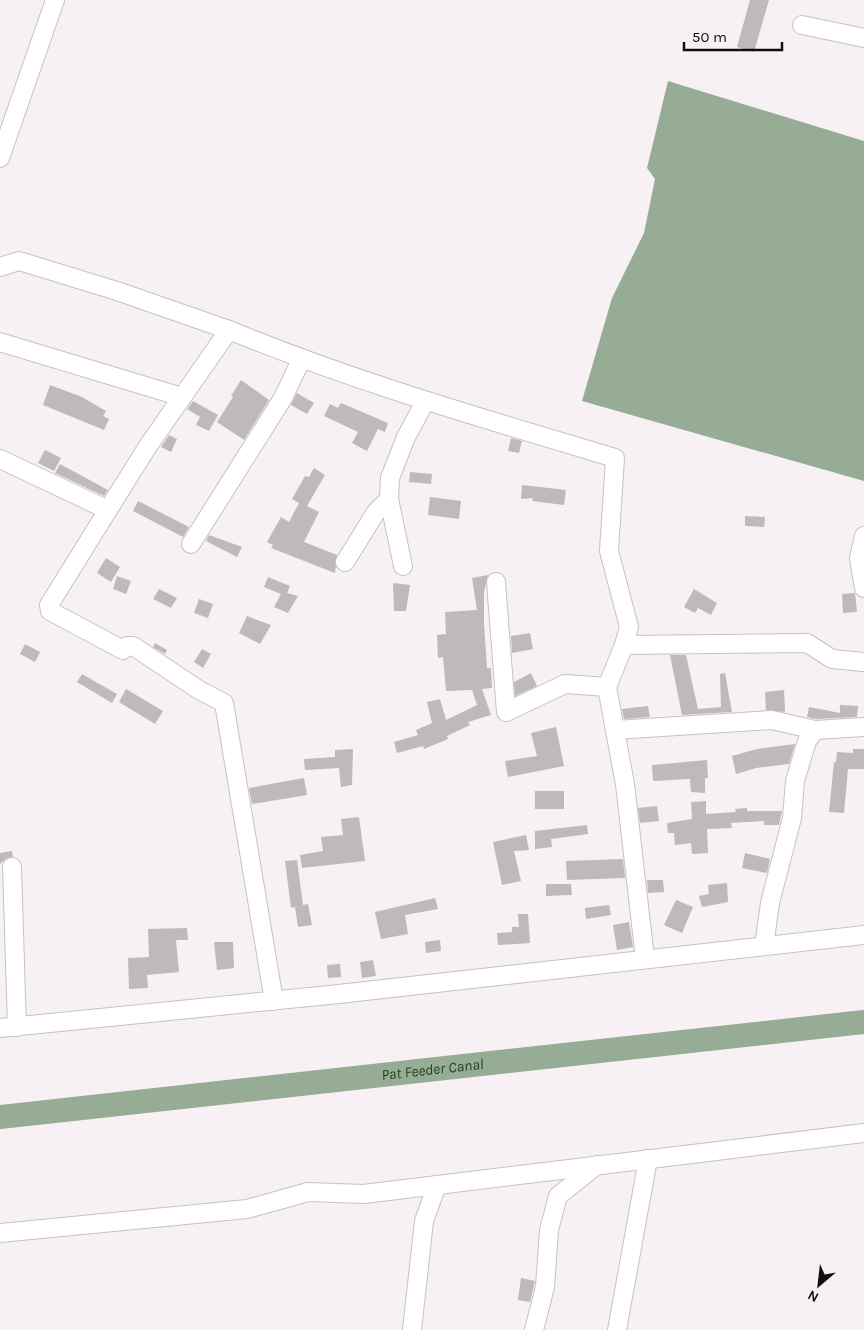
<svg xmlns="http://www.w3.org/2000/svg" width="864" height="1330" font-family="Karla,sans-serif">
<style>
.water{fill:#97ac94}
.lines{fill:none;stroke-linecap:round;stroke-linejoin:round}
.river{stroke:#97ac94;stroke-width:24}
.building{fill:#bfb8bc}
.minor-casing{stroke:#c7c1c5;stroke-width:20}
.minor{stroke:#fff;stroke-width:18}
.labels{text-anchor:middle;stroke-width:4;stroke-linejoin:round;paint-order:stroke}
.water-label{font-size:15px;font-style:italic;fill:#21411d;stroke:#f7f0f4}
</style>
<rect width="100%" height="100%" fill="#f7f0f4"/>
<polygon class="water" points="668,81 864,141 864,481 582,401 612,298 644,233 655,179 647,168"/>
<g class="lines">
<path class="river" id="s1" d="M0 1117 864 1022"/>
</g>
<g class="building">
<polygon points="750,0 769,0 754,52 737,47"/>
<polygon points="241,380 269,400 244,440 217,422 233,397 231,396"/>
<polygon points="50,385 82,397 106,411 103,416 109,419 104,430 43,405"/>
<polygon points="297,393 314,403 307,414 291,405"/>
<polygon points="193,401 218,415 209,431 196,425 200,417 187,409"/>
<polygon points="341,403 388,423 385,432 378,429 367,451 352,443 358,432 324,416 330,404 338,408"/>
<polygon points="169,435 177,439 171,452 161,447"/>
<polygon points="511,438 522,441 519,453 508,451"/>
<polygon points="45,450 61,458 54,471 38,463"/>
<polygon points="60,464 108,490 104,496 55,473"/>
<polygon points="314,468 325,475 307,506 319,512 304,542 337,555 335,573 271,548 273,545 267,542 281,517 289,522 299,503 292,499 305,476 309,477"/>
<polygon points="410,472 432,474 431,484 409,482"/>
<polygon points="522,485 566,490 564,505 532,501 533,498 521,499"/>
<polygon points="430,497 461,501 459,519 428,515"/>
<polygon points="138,501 189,527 183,537 133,511"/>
<polygon points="745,516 765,517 764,527 745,526"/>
<polygon points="209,535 242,547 237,557 206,541"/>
<polygon points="106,558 120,567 111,582 97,573"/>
<polygon points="488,575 484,592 484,624 487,668 491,668 492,688 482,689 491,715 468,722 470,725 447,736 448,739 424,749 423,746 397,753 394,742 418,735 416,730 432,723 427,702 440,699 446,720 477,705 472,690 446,691 443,657 438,658 437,635 446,634 445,612 477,610 472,578"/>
<polygon points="117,576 131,581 126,594 113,589"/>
<polygon points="268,577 290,586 287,593 298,596 288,613 274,607 281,594 264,587"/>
<polygon points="393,583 410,585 406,611 394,611"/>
<polygon points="159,589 177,598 171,608 153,599"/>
<polygon points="694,589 717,603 711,615 698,608 695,613 684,607"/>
<polygon points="855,593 857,612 843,613 842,594"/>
<polygon points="199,599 213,604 208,618 194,613"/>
<polygon points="247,616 271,625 260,644 239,633"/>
<polygon points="530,633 533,649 512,653 511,636"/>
<polygon points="155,643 167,650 165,654 153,647"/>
<polygon points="25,644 40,652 35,662 20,654"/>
<polygon points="202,649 211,654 203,668 194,662"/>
<polygon points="670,655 686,655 698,709 721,707 720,674 725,673 732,712 682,715"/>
<polygon points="531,673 537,686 515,696 514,682"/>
<polygon points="82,674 117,694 112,703 77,682"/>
<polygon points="126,689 163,711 155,724 119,702"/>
<polygon points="784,690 785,712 766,710 765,692"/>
<polygon points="840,705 858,706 857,717 816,719 807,717 809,707 840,713"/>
<polygon points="648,706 650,717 624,719 622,709"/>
<polygon points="556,727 564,766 508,777 505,761 537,756 531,733"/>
<polygon points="795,744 789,764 756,768 736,774 732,756 757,749"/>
<polygon points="353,749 352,785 341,787 339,768 305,770 304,759 335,757 335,750"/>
<polygon points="853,749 864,749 864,769 848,769 844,813 829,812 834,762 836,762 837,752 853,753"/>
<polygon points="707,760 708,778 705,778 705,793 691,792 690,779 653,781 652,765"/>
<polygon points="304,778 307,795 252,804 249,788"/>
<rect x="535" y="791" width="29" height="18"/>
<polygon points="706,801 706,814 736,812 735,809 747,808 747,811 782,811 779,825 764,825 764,821 731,823 732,828 707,829 708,853 692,854 691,843 675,845 674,833 668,833 667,823 692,819 691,802"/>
<polygon points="657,806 659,821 640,823 638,808"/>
<polygon points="359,817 365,861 302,868 300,855 323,851 321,837 343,835 341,819"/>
<polygon points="587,825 588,834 551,839 552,847 535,849 535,831"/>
<polygon points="526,835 529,850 514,851 521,881 502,885 493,842"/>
<polygon points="12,851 13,857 7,858 0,864 0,853"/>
<polygon points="745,853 770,859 767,873 742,868"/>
<polygon points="623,859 625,878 567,880 566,861"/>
<polygon points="297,860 303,905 308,904 312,925 298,927 295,907 291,908 285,861"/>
<polygon points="647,880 663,880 664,892 648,893"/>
<polygon points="727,883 728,902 702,907 699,896 709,894 708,885"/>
<polygon points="546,884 571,884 572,895 546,896"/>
<polygon points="435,898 438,909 405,915 408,934 381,939 375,912"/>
<polygon points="676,900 693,907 682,933 664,925"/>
<polygon points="609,905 611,915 586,919 585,908"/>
<polygon points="518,914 528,914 530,943 498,945 497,933 512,932 512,927 519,927"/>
<polygon points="629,922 633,947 617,950 613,925"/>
<polygon points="187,928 188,940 176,940 179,972 147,975 148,988 129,989 128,958 149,957 148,929"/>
<polygon points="440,940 441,951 426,953 425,942"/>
<polygon points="214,942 233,942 234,968 217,970"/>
<polygon points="373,960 376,976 362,978 360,962"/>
<polygon points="340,964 341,977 328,978 327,965"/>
<polygon points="521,1278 535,1281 530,1302 518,1300"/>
</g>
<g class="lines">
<g class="minor-casing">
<g id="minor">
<polyline points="802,25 864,38"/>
<polyline points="0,158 55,0"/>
<polyline points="0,267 19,261 117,291 229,330"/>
<polyline points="0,342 182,397"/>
<path d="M0 459 108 510 148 446 229 330C355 382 485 419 615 458L609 551 629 627 624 645 607 687"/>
<polyline points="389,499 403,566"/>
<polyline points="108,510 49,605 50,611 123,650 127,646 133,646 199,690 224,703 274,1001"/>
<polyline points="864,536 859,558 864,588"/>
<polyline points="191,544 283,398 301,360"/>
<polyline points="345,562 376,512 389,499 390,478 406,437 425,402"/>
<polyline points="496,582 506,712 565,684 607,687 625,784 645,959"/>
<polyline points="624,645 807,643 832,659 863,662"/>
<polyline points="615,730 772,720 815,730"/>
<polyline points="12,867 17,1027"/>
<polyline points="764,946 770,903 792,818 795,781 807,741 815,730 864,727"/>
<polyline points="0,1028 339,994 864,935"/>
<polyline points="0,1233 247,1209 308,1192 364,1194 864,1133"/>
<polyline points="412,1330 424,1221 437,1185"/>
<polyline points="534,1330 545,1287 549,1230 558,1196 597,1165"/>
<polyline points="617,1330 648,1159"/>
</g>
</g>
<use href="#minor" class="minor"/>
</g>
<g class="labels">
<g class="water-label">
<text dy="5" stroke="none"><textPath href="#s1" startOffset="435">Pat Feeder Canal</textPath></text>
</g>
</g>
<g transform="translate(819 1285) rotate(208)" stroke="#f7f0f4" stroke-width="4" paint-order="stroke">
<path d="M0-4L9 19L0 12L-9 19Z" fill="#110e10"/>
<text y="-8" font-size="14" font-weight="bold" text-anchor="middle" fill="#110e10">N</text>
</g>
<path d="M684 42v8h98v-8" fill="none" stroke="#110e10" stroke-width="2.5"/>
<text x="692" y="42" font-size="15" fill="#110e10" stroke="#f7f0f4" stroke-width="4" paint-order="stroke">50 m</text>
</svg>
